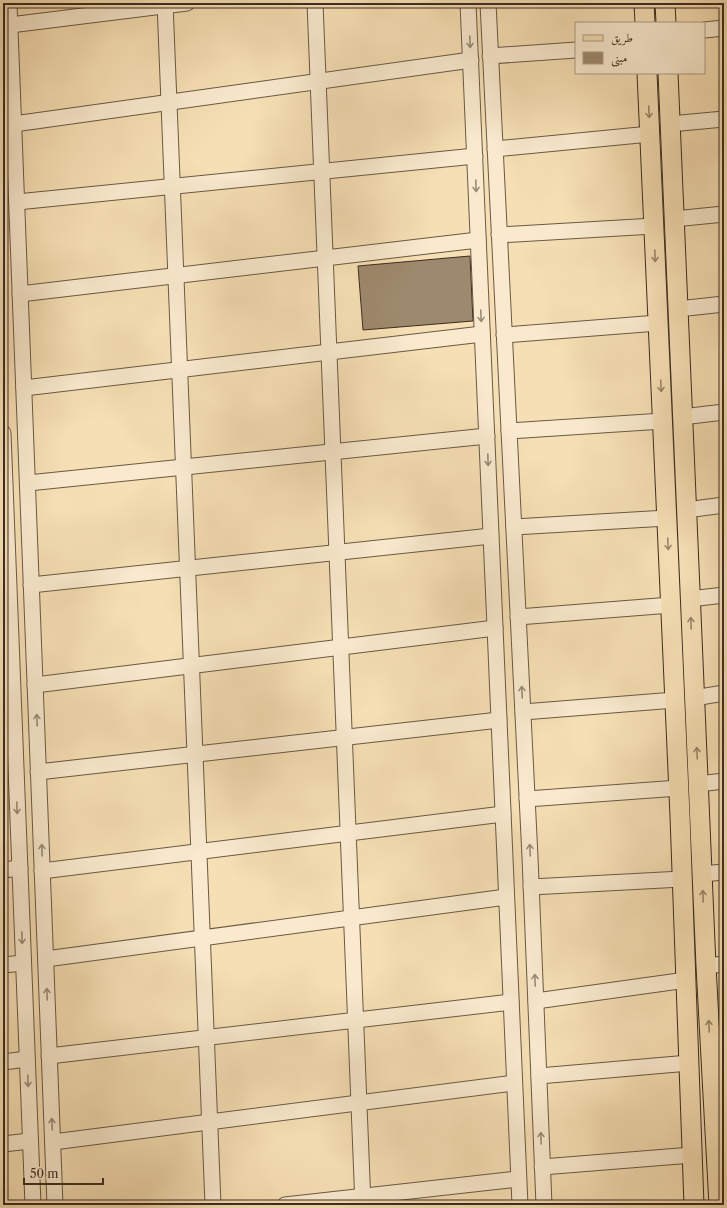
<svg xmlns="http://www.w3.org/2000/svg" width="727" height="1208" font-family="'Libre Caslon Text',Amiri,serif">
<style>
.building{fill:#9d896d;stroke:#3c2c20}
.lines{fill:none;stroke-linecap:round;stroke-linejoin:round}
.minor-casing{stroke:#6a5945;stroke-width:17}
.major-casing{stroke:#3c2c20;stroke-width:21}
.minor{stroke:#f9eace;stroke-width:15}
.major{stroke:#f6dfb4;stroke-width:19}
.oneway{stroke:#9a8b77}
.oneway2{stroke:#99866a}
</style>
<rect width="100%" height="100%" fill="#f6dfb4"/>
<filter id="stains"><feTurbulence type="fractalNoise" baseFrequency=".005" numOctaves="4"/><feColorMatrix values="0 0 0 0 .2 0 0 0 0 .09 0 0 0 0 .02 0 0 0 .5 -.17"/></filter>
<radialGradient id="worn" r=".72"><stop offset=".6" stop-color="#630" stop-opacity="0"/><stop offset="1" stop-color="#630" stop-opacity=".3"/></radialGradient>
<polygon class="building" points="470,256 473,321 363,330 358,266"/>
<g class="lines">
<g class="minor-casing">
<g id="minor">
<polyline points="9,3 55,1205"/>
<polyline points="165,3 213,1205"/>
<polyline points="315,3 363,1205"/>
<polyline points="468,3 520,1205"/>
<polyline points="488,3 530,857 544,1205"/>
<polyline points="10,25 187,3"/>
<polyline points="704,30 724,28"/>
<polyline points="490,56 576,50"/>
<polyline points="14,124 471,60"/>
<polyline points="670,124 724,119"/>
<polyline points="495,149 650,134"/>
<polyline points="17,202 475,156"/>
<polyline points="674,219 724,214"/>
<polyline points="499,235 654,226"/>
<polyline points="20,294 478,240"/>
<polyline points="678,309 724,304"/>
<polyline points="504,335 658,323"/>
<polyline points="24,388 482,334"/>
<polyline points="682,417 724,412"/>
<polyline points="509,431 663,421"/>
<polyline points="3,433 33,1205"/>
<polyline points="28,483 487,436"/>
<polyline points="686,510 724,505"/>
<polyline points="514,527 667,518"/>
<polyline points="31,585 491,536"/>
<polyline points="690,599 724,595"/>
<polyline points="518,617 671,605"/>
<polyline points="35,685 495,628"/>
<polyline points="694,698 724,693"/>
<polyline points="523,712 675,700"/>
<polyline points="38,772 499,720"/>
<polyline points="698,784 724,781"/>
<polyline points="527,799 679,788"/>
<polyline points="3,870 20,868"/>
<polyline points="42,871 503,814"/>
<polyline points="702,874 724,872"/>
<polyline points="531,887 682,879"/>
<polyline points="46,959 506,897"/>
<polyline points="3,965 23,963"/>
<polyline points="706,966 724,964"/>
<polyline points="536,1001 686,980"/>
<polyline points="49,1056 511,1002"/>
<polyline points="3,1062 27,1059"/>
<polyline points="539,1076 689,1063"/>
<polyline points="53,1142 514,1083"/>
<polyline points="3,1144 30,1141"/>
<polyline points="542,1167 692,1155"/>
<polyline points="285,1205 518,1179"/>
</g>
</g>
<g class="major-casing">
<g id="major">
<polyline points="644,3 645,23"/>
<polyline points="665,3 666,23"/>
<polyline points="647,73 680,816 694,1205"/>
<polyline points="668,73 706,966 719,1205"/>
</g>
</g>
<use href="#minor" class="minor"/>
<use href="#major" class="major"/>
</g>
<defs><path id="oneway-shaft" d="M-6 0H5M1.5-3L5.5 0L1.5 3" fill="none" stroke-width="1.6" stroke-linecap="round" stroke-linejoin="round"/></defs>
<g class="oneway">
<use href="#oneway-shaft" transform="translate(470 42) rotate(88)"/>
<use href="#oneway-shaft" transform="translate(476 186) rotate(88)"/>
<use href="#oneway-shaft" transform="translate(481 316) rotate(88)"/>
<use href="#oneway-shaft" transform="translate(488 460) rotate(88)"/>
<use href="#oneway-shaft" transform="translate(522 692) rotate(-93)"/>
<use href="#oneway-shaft" transform="translate(37 720) rotate(-92)"/>
<use href="#oneway-shaft" transform="translate(17 808) rotate(88)"/>
<use href="#oneway-shaft" transform="translate(42 850) rotate(-92)"/>
<use href="#oneway-shaft" transform="translate(530 850) rotate(-93)"/>
<use href="#oneway-shaft" transform="translate(22 938) rotate(88)"/>
<use href="#oneway-shaft" transform="translate(535 980) rotate(-92)"/>
<use href="#oneway-shaft" transform="translate(47 994) rotate(-92)"/>
<use href="#oneway-shaft" transform="translate(28 1081) rotate(88)"/>
<use href="#oneway-shaft" transform="translate(52 1124) rotate(-92)"/>
<use href="#oneway-shaft" transform="translate(541 1138) rotate(-92)"/>
</g>
<g class="oneway2">
<use href="#oneway-shaft" transform="translate(649 112) rotate(87)"/>
<use href="#oneway-shaft" transform="translate(655 256) rotate(88)"/>
<use href="#oneway-shaft" transform="translate(661 386) rotate(87)"/>
<use href="#oneway-shaft" transform="translate(668 544) rotate(87)"/>
<use href="#oneway-shaft" transform="translate(691 623) rotate(-92)"/>
<use href="#oneway-shaft" transform="translate(697 753) rotate(-92)"/>
<use href="#oneway-shaft" transform="translate(703 896) rotate(-92)"/>
<use href="#oneway-shaft" transform="translate(709 1026) rotate(-93)"/>
</g>
<rect width="727" height="1208" fill="none" stroke="#f6dfb4" stroke-width="16"/>
<rect x="4" y="4" width="719" height="1200" fill="none" stroke="#3c2c20" stroke-width="2"/>
<rect x="8" y="8" width="711" height="1192" fill="none" stroke="#3c2c20"/>
<rect x="575" y="22" width="130" height="52" fill="#f9eace" stroke="#ad9e88"/>
<rect x="583" y="35" width="20" height="6" fill="#f6dfb4" stroke="#ad9e88"/>
<text x="611" y="42" font-size="12" fill="#3c2c20">طريق</text>
<rect x="583" y="52" width="20" height="12" fill="#9d896d" stroke="#ad9e88"/>
<text x="611" y="62" font-size="12" fill="#3c2c20">مبنى</text>
<path d="M24 1178v6h79v-6" fill="none" stroke="#3c2c20" stroke-width="2"/>
<text x="30" y="1178" font-size="12" fill="#3c2c20" stroke="#f9eace" stroke-width="3" paint-order="stroke">50 m</text>
<rect width="100%" height="100%" filter="url(#stains)"/>
<rect width="100%" height="100%" fill="url(#worn)"/>
</svg>
